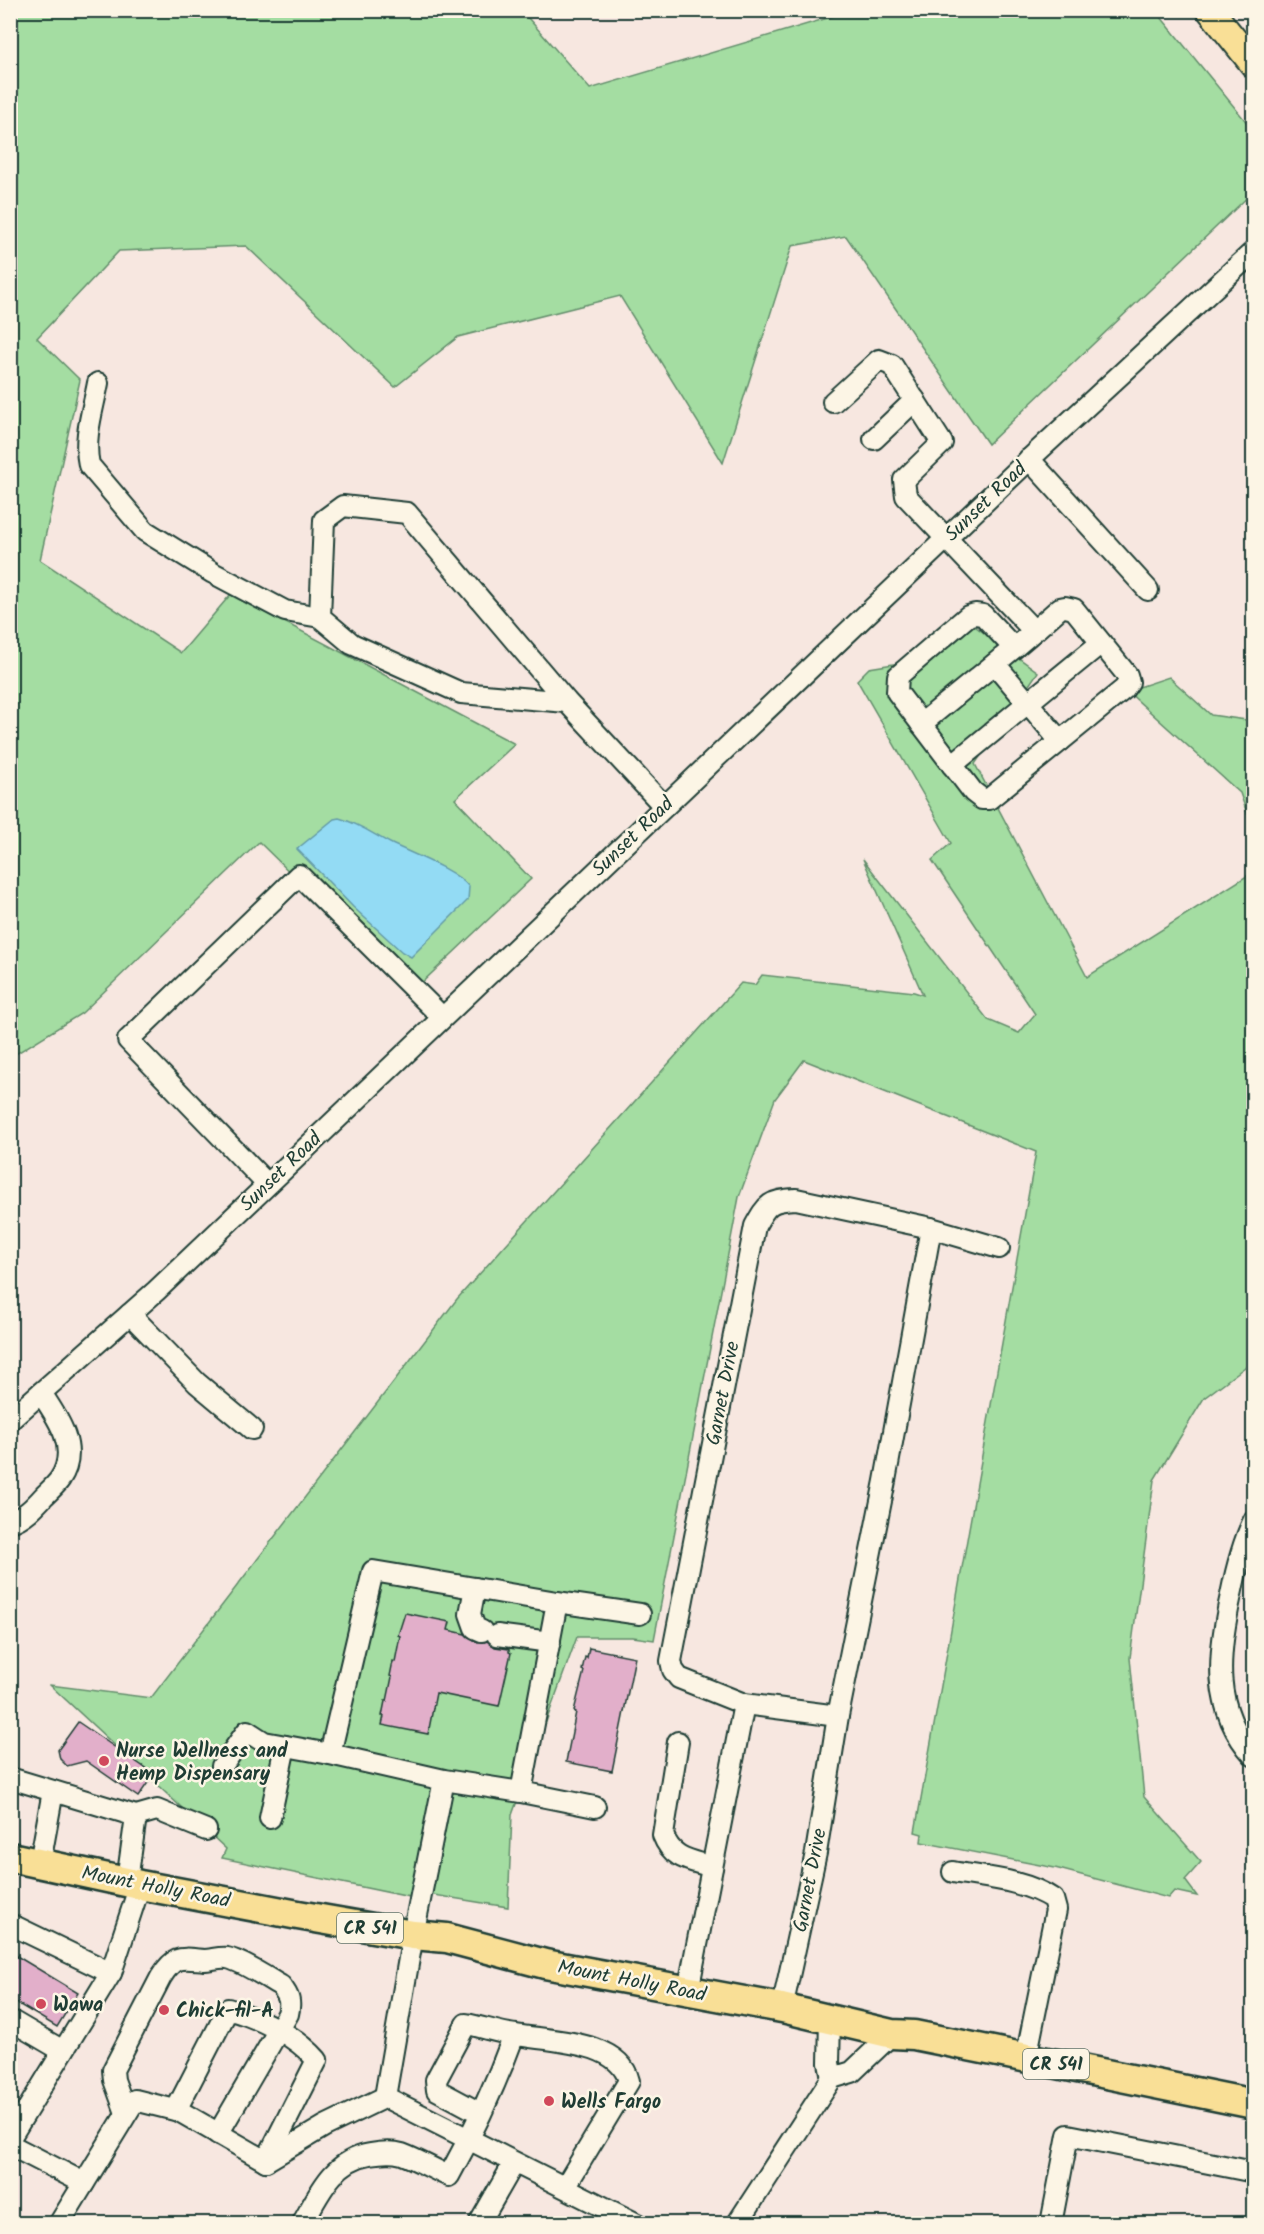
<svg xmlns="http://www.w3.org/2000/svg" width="1264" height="2234" font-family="Kalam,sans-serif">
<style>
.green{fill:#a4dda2;stroke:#628d6b;stroke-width:1.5}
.water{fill:#93dbf4;stroke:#659ca7;stroke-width:1.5}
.building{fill:#e2afca;stroke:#1f3d34;stroke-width:1.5}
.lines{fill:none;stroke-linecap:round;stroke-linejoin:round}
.minor-casing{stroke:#1f3d34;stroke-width:24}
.major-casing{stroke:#1f3d34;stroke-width:30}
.highway-casing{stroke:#1f3d34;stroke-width:33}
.minor{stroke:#fcf5e5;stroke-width:20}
.major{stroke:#f9df96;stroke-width:26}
.highway{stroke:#f9df96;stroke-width:28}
.poi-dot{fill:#d1495b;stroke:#fcf5e5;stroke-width:2}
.labels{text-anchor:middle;stroke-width:5;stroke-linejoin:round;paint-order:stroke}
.shield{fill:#fcf5e5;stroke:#617469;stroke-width:1.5}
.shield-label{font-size:18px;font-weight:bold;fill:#1f3d34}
.street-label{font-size:20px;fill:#1f3d34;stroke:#fcf5e5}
.poi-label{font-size:20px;font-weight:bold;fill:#1f3d34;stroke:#fcf5e5;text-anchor:start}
</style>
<rect width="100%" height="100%" fill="#f7e7e0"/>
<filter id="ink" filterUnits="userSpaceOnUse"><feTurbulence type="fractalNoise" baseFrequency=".0167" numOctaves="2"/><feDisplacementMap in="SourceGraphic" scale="12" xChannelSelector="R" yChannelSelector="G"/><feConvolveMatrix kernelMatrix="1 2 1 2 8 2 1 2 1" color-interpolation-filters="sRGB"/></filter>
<g filter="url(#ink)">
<g class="green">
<polygon points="11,11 522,11 590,89 851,11 1156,11 1253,130 1253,192 988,444 846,236 792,246 723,463 620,296 458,337 395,387 246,246 119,251 37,338 80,380 40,560 181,653 231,594 515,744 455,799 531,879 412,992 259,842 82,1013 11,1057"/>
<polygon points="958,614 1038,672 975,764 1087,977 1247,876 1253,868 1253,1361 1204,1398 1154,1480 1130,1658 1144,1797 1201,1862 1185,1880 1197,1896 1174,1891 1168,1898 1055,1868 921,1842 922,1834 915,1832 1036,1152 804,1060 775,1099 739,1197 654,1640 633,1637 577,1637 512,1815 508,1907 416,1892 415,1898 222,1858 226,1849 50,1685 151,1698 457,1299 741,983 755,985 762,975 914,992 923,995 863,859 988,1020 1019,1033 1035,1014 932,860 951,843 857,680 869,668 918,660"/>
<polygon points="1169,677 1211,715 1253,721 1253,830 1240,793 1127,691"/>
</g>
<path class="water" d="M339 818C358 823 373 834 390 843 410 853 456 870 469 887L468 900 411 957 402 952 353 907 297 849 334 819Z"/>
<g class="building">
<polygon points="405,1613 450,1622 448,1630 465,1634 477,1642 487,1641 495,1647 509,1649 509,1652 511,1653 499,1706 436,1693 428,1734 382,1725 384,1716 382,1716 385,1701 387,1701 392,1677 390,1676 393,1661 395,1662 400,1636 398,1635"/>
<polygon points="589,1648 635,1657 612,1771 566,1762 576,1712 574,1711 584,1671 582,1670 585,1657 587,1658"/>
<polygon points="78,1722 154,1774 138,1797 86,1761 67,1766 60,1759 58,1750"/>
<polygon points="10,1952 78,1993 57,2027 10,1999"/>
</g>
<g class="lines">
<g class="minor-casing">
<g id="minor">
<path d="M98 383C93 410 83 438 89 465L145 531 213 573 285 611 320 617"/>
<polyline points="833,402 879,360 892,365 942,443 904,480 906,496 1034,631 1060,608 1065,607 1074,609 1127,675 1129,682 1124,689 989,799 982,799 973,792 897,692 898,676 968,616 975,614 983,615 1014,648 1034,631"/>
<polyline points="874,439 915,400"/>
<polyline points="1029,459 1148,590"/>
<polyline points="995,664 1060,741"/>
<polyline points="567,702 461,693 352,644 320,617 324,520 343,506 407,513 567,702 664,806"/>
<polyline points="921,724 1014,648"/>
<polyline points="952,765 1101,643"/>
<polyline points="267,1184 128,1040 299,875 442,1017"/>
<polyline points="130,1314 197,1383 252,1429"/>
<polyline points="10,1420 156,1291 1037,452 1254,251"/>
<path d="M1254 1520C1242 1544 1236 1570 1231 1595 1218 1653 1211 1709 1254 1756"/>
<path d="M10 1522C24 1518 35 1506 44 1496 49 1491 56 1485 60 1479 80 1449 58 1418 41 1393"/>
<polyline points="475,1588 470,1614 475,1628 482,1631"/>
<polyline points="557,1602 640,1614"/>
<polyline points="497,1635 550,1642"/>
<path d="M838 1716 744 1704 679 1678 673 1670 671 1661 755 1226C767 1204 770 1200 796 1199L931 1228 999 1248"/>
<path d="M678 1742 663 1835C672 1859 690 1860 712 1867"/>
<polyline points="222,1766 247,1731 264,1742 330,1754"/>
<polyline points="10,1778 136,1816 157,1810 206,1830"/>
<polyline points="444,1780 521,1792 557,1602 373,1571 330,1754 444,1780 413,1935 385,2097 637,2224"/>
<polyline points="521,1792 595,1807"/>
<polyline points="270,1818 285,1746"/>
<polyline points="40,1863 53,1791"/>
<path d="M953 1872C987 1878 1024 1880 1053 1899L1056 1910 1026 2058"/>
<polyline points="127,1881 136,1816"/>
<polyline points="10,1924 111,1973"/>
<polyline points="688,1991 744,1704"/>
<polyline points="782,2008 816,1853 838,1716 885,1481 931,1228"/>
<polyline points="10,2020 63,2051"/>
<polyline points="830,2020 829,2063 832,2078"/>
<path d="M176 2110 228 2009C260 2018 295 2035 317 2060L266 2161"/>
<path d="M126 2113 114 2080 113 2070 161 1977C175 1955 180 1958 204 1960 211 1960 219 1957 227 1958 240 1960 269 1979 281 1986 289 1996 291 2002 288 2014L218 2134"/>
<path d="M480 2113 437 2090 436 2080 466 2024C483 2027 499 2033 516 2035 549 2041 619 2040 629 2081L565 2187"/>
<polyline points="10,2138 111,1973 140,1885"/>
<polyline points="10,2145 84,2183"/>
<polyline points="59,2224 135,2100 179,2111 266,2161 325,2126 385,2097"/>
<path d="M302 2224C319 2194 333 2160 370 2154 381 2152 392 2151 402 2154 418 2160 433 2169 449 2176 474 2131 496 2084 514 2035"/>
<polyline points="479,2224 514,2163"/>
<polyline points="737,2224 832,2078 852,2072 892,2034"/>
<polyline points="1051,2224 1068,2135 1254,2172"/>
</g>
</g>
<g class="major-casing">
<polyline id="major" points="1210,10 1254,65"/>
</g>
<g class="highway-casing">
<polyline id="highway" points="10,1857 140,1885 298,1915 413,1935 447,1938 545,1964 782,2008 892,2034 914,2035 1254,2104"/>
</g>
<use href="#minor" class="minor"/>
<use href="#major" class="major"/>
<use href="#highway" class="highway"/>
</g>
</g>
<g class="poi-dot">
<circle cx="104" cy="1761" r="6"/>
<circle cx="41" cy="2004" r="6"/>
<circle cx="164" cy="2010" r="6"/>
<circle cx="549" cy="2101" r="6"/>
</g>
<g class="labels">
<g class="shield">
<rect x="337" y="1913" width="66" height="30" rx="4.5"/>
<rect x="1023" y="2049" width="66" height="30" rx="4.5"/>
</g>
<g class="shield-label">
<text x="370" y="1934">CR 541</text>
<text x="1056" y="2070">CR 541</text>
</g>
<g class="street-label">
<text transform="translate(985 501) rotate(-44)" y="7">Sunset Road</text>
<text transform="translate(632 836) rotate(-44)" y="7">Sunset Road</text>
<text transform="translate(280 1171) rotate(-44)" y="7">Sunset Road</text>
<text transform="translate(722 1393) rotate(-79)" y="7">Garnet Drive</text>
<text transform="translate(809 1880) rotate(-79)" y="7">Garnet Drive</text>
<text transform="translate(156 1886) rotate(11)" y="7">Mount Holly Road</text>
<text transform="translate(632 1980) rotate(11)" y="7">Mount Holly Road</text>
</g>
<g class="poi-label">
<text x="116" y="1757">Nurse Wellness and<tspan x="116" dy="23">Hemp Dispensary</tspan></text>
<text x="53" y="2011">Wawa</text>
<text x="176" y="2017">Chick-fil-A</text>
<text x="561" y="2108">Wells Fargo</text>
</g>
</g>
<rect width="1264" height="2234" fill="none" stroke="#fcf5e5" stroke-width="36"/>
<rect x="18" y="18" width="1228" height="2198" fill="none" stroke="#1f3d34" stroke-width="2" filter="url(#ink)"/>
</svg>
